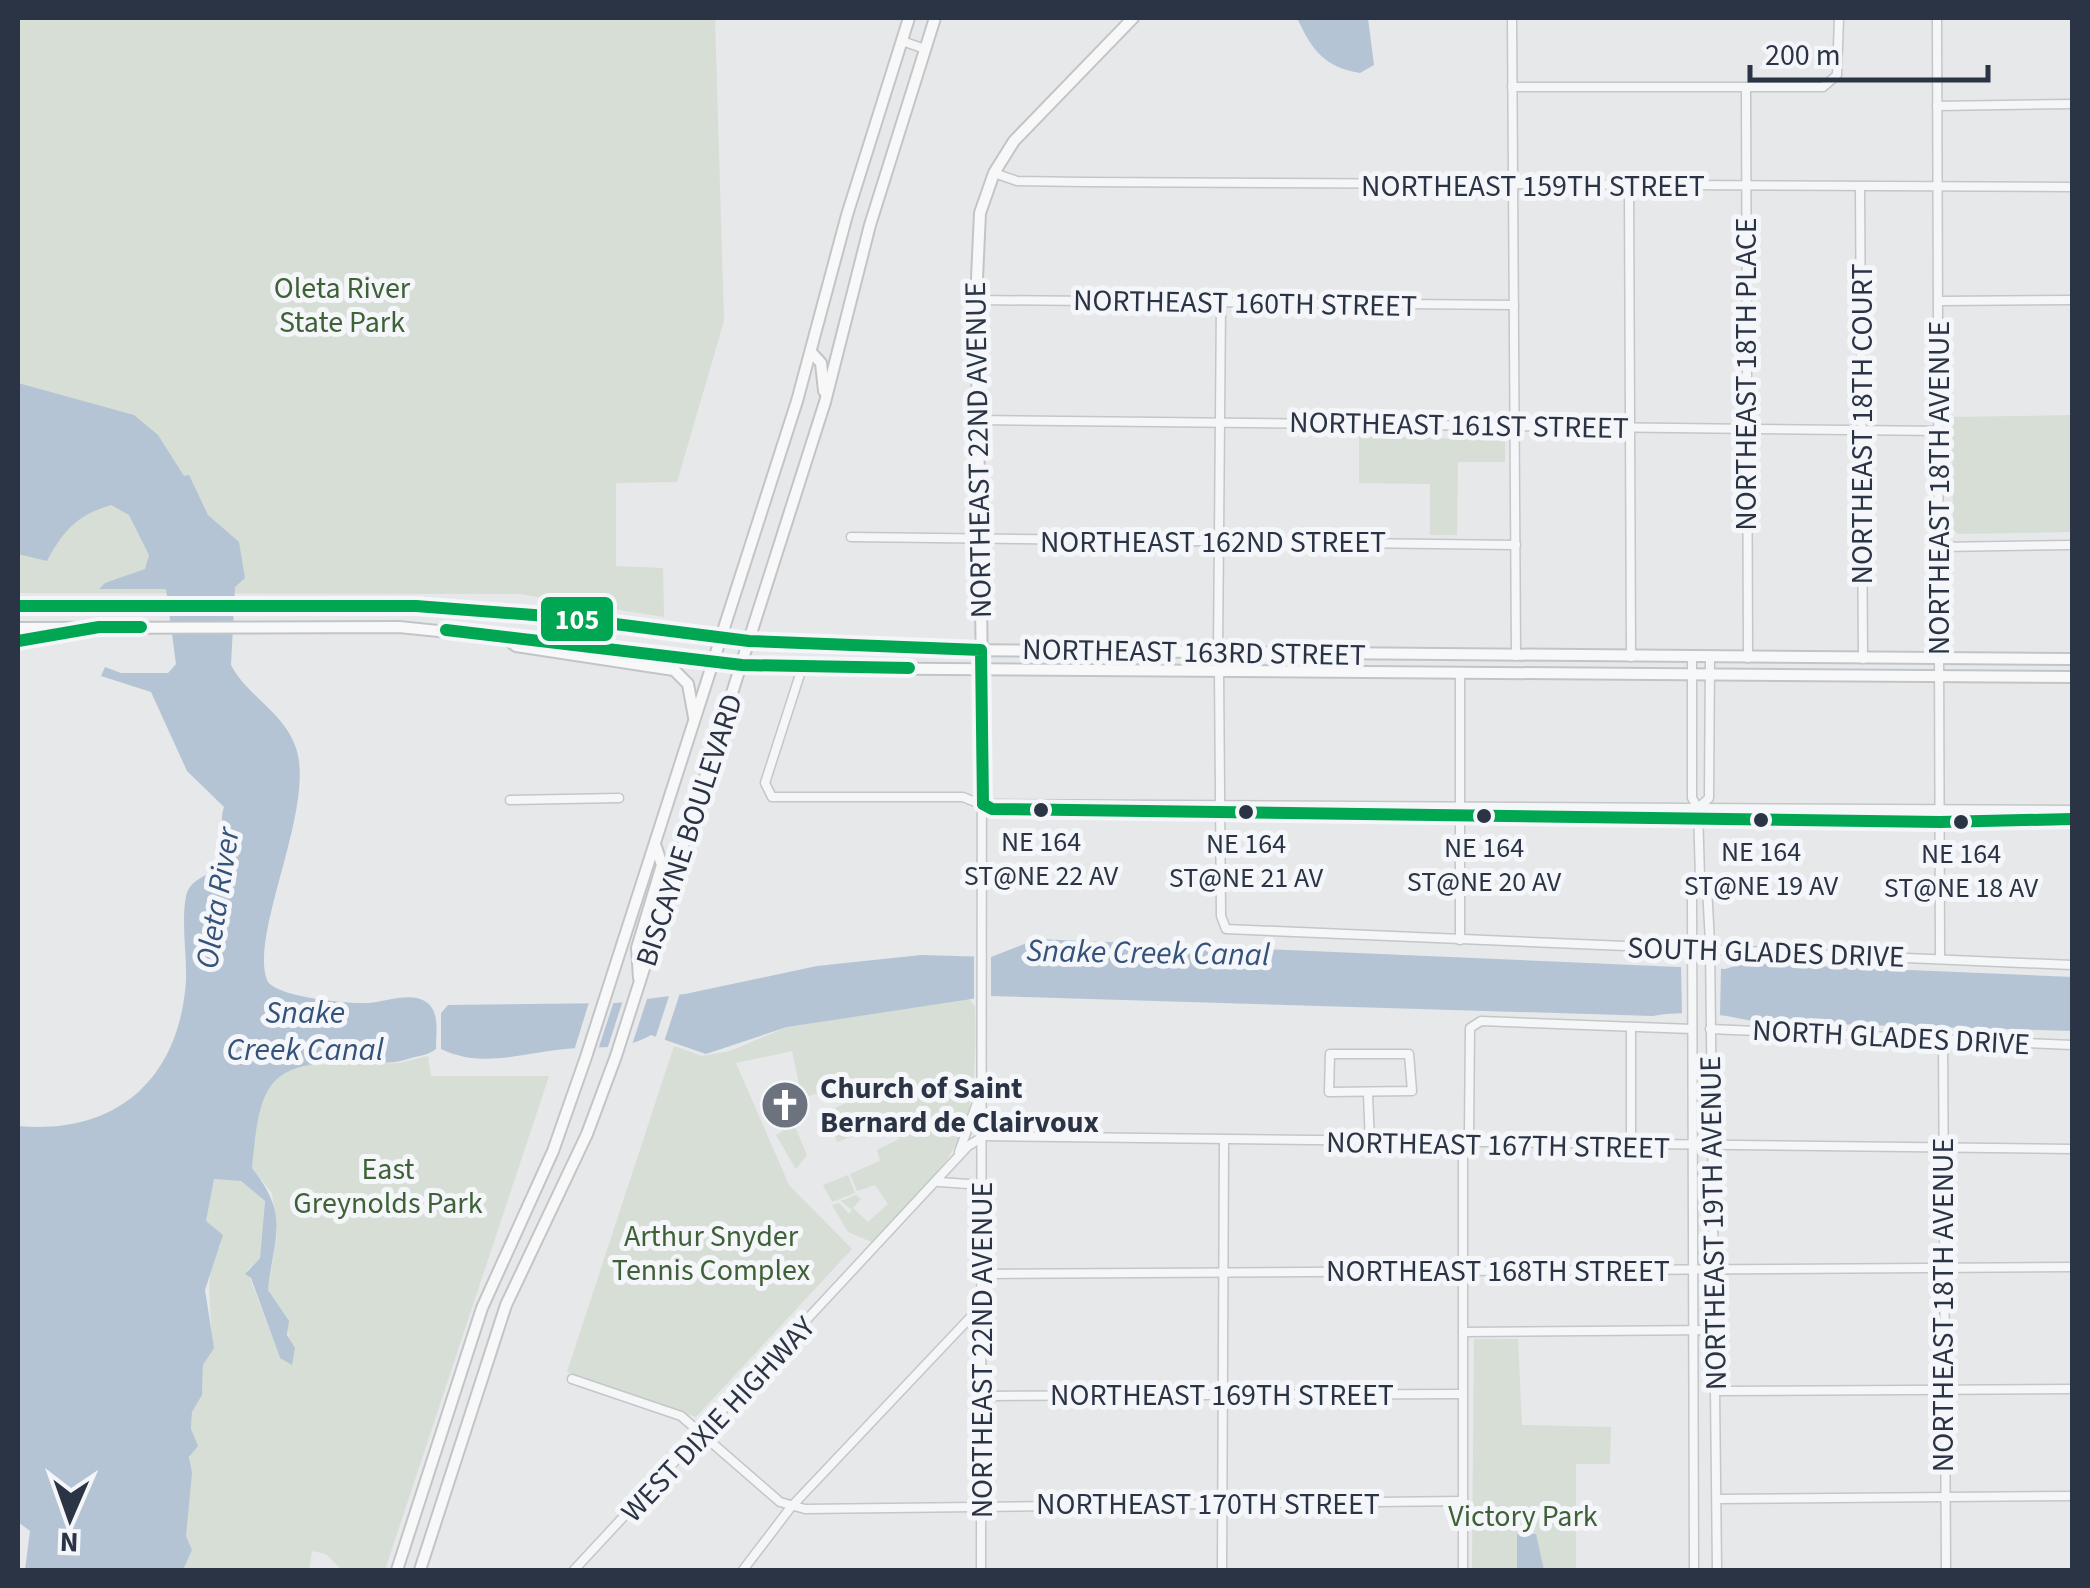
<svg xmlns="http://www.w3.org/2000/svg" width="2090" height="1588" font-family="'Source Sans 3',sans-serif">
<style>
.green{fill:#d6ded6}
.water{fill:#b4c4d5}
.pier{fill:#e6e8ea}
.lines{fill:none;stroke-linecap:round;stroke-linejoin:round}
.minor-casing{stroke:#c4c6c8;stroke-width:11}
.major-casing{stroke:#c2c5c8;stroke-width:14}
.minor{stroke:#f5f6f7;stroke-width:8}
.major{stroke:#f8f8f8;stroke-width:10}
.bus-1-casing{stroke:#f4f6f9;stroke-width:20}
.bus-1{stroke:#00a651;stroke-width:12}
.bus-dot{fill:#2b3445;stroke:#f4f6f9;stroke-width:4}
.labels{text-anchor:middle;stroke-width:10;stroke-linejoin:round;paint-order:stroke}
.bus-label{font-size:28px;fill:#2b3445;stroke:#f4f6f9}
.street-label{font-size:30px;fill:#2b3445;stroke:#f4f6f9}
.park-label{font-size:30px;fill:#3f6138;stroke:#f4f6f9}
.poi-label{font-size:30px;font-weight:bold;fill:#2b3445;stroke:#f4f6f9;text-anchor:start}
.water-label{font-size:32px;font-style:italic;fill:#34527a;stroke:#f4f6f9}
.line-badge{stroke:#f4f6f9;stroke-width:4}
.badge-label{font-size:28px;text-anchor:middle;font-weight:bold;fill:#fff}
</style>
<rect width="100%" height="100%" fill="#e6e8ea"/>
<g class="green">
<polygon points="18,18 715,18 724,321 677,482 616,483 616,566 663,568 664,617 519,594 18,593"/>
<polygon points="2072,415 2072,532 1958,534 1953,529 1952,417"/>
<polygon points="1359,435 1505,441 1505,462 1458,462 1457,535 1430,535 1430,484 1359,483"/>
<path d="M968 998 975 1006C978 1138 961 1151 874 1243L848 1232 832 1205 839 1203 849 1214 852 1210 841 1201 856 1195 861 1199 853 1208 868 1222 888 1204 875 1185 857 1191 850 1174 880 1161 877 1150 899 1139 892 1122 837 1142 827 1112 848 1102 841 1087 805 1097 801 1088 793 1092 792 1088 799 1084 792 1051 736 1063 789 1185 852 1249 696 1417 567 1372 674 1046 702 1056 730 1051 787 1027Z"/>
<path d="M428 1056 431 1076H549L385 1570H342L326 1554 312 1551 309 1570H183L192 1550 186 1536 192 1412 202 1395 203 1364C224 1343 195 1277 221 1245L206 1221 213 1179 241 1181 265 1201 260 1258 247 1270 280 1358 291 1357 288 1329 268 1290 277 1232 272 1193 252 1168C255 1132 256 1073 301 1065L400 1063Z"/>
<polygon points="786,1106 807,1155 796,1169 776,1135 783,1131 773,1109"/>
<polygon points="848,1175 855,1193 832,1202 823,1185"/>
<polygon points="1474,1339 1518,1339 1522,1425 1611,1427 1610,1464 1576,1464 1576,1570 1472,1570"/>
</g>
<g class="water">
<path d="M1297 18H1368L1374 65 1360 73C1324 67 1312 50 1297 18Z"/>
<path d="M18 383 134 415 158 435 184 476 189 475 208 515 239 542 245 578 235 587 231 665C247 696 284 712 296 748 316 807 249 934 267 980 274 997 348 1004 367 1003 384 1002 411 991 426 1002 440 1011 436 1032 436 1049 427 1056 419 1055 408 1059 391 1065 372 1062 355 1062 265 1061 260 1085 252 1168 290 1217 274 1234 268 1290L289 1321 287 1335 295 1348 292 1365 280 1358 251 1278 245 1274 260 1258 265 1201 241 1181 214 1179 206 1221 223 1235 205 1290 214 1348 203 1365 202 1395 192 1412 191 1429 198 1446 189 1457 192 1473 186 1536 192 1550 183 1570H25L30 1531 18 1522V1126C116 1135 179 1080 186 981 187 953 181 923 186 896 191 875 214 878 221 859 227 841 218 825 224 807L187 771 151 692 101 676 105 667 121 673H168L176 664 166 589H99L105 583 145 569 149 555 129 515 111 505C77 515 63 531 47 561L18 554Z"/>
<path d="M1037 939 1725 969 1745 963 2072 977V1031L1757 1022C1721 1014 1689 1010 1653 1016L991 996 787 1027 706 1054 651 1035C624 1051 595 1046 565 1049 521 1053 483 1069 441 1049V1013L448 1005 616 1003 685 994 817 966 921 955 991 957Z"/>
<polygon points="1517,1534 1536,1534 1544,1570 1517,1570"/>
</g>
<g class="pier">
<polygon points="974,955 991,955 991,1001 974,1002"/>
<polygon points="1681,966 1721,967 1720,1015 1682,1014"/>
<polygon points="671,990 681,990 663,1045 654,1042"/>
<polygon points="649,993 630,1051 606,1053 624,997"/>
<polygon points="615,998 597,1053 573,1054 590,999"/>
</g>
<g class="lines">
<g class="minor-casing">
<g id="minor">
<polyline points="1512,18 1516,656"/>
<polyline points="1937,18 1940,959"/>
<polyline points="902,41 925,49"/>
<polyline points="1512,87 1823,87 1837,75 1839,18"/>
<polyline points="1746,90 1748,658"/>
<polyline points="1937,106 2072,104"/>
<polyline points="994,173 1017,181 1084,182 2072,187"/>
<polyline points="1629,186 1631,657"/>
<polyline points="1860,188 1863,659"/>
<polyline points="976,300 1514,305"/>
<polyline points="1940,301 2072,300"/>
<polyline points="977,420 1942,431"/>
<polyline points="851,537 1516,545"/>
<polyline points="1941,547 2072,545"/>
<polyline points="18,641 77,631"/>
<polyline points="1218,652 1221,302"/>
<polyline points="1692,658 1692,798 1698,808 1700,878 1707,887 1710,943 1717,1570"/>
<polyline points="802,668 765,783 772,797 963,797 992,809 1086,811 1940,822 2072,819"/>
<polyline points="1219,670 1221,916 1226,929 2072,965"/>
<polyline points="1460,673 1460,940"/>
<polyline points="510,800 619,798"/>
<polyline points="983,804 2072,810"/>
<polyline points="1698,808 1709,798 1710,658"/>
<polyline points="1710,1029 2072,1045"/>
<polyline points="1943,1039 1946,1570"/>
<polygon points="1330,1054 1409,1054 1412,1091 1329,1092"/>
<polyline points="1368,1095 1370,1143"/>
<polyline points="984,1136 2072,1149"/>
<polyline points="1631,1146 1631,1027"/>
<polyline points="959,1152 980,1095"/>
<polyline points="939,1182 983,1185"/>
<polyline points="982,1274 2072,1267"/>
<polyline points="1463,1332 1715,1330"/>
<polyline points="572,1379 681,1416 780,1502 805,1509 1463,1501"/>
<polyline points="1716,1391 2072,1389"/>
<polyline points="982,1396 1462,1394"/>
<polyline points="1717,1499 2072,1496"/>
<polyline points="574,1570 968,1146 984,1136"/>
<polyline points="743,1570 791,1507 982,1305"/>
<polyline points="981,1570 982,668"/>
<polyline points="1222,1570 1224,1140"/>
<polyline points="1463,1570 1463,1158 1469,1133 1470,1028 1481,1021 1692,1029"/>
<polyline points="1694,1570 1692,897 1700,878"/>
</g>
</g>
<g class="major-casing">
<g id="major">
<polyline points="811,352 821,363 824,391"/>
<polyline points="18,606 416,606 560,617 749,641 946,650 2072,659"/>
<polyline points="18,628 399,627 802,668 2072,677"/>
<polyline points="505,638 516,646 674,670 688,684 694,717"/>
<polyline points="982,668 976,300 980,213 994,173 1014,141 1133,18"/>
<polyline points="639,978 637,948 662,865 655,844"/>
<polyline points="397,1570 482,1308 553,1151 586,1057 797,401 847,215 909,18"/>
<polyline points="420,1570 506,1305 587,1134 616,1056 825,402 870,225 935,18"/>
</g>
</g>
<use href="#minor" class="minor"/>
<use href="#major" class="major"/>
<g class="bus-1-casing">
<g id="bus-1">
<polyline points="18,606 416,606 560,617 749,641 981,650 983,804"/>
<polyline points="446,630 742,665 909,668"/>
<polyline points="18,641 99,627 141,627"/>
<polyline points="983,804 992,809 1940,822 2072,819"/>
</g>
</g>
<use href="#bus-1" class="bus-1"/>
</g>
<defs>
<g id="church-disc" transform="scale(2.5)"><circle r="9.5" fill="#6c737f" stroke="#f4f6f9"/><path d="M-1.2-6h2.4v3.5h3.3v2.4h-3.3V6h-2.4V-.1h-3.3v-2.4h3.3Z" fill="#fff"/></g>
</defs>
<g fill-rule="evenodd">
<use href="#church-disc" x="785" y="1105"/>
</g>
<g class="bus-dot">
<circle cx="1041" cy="810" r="9"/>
<circle cx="1246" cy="812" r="9"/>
<circle cx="1484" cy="816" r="9"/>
<circle cx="1761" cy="820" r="9"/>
<circle cx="1961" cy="822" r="9"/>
</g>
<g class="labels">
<g class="bus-label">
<text x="1041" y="851">NE 164<tspan x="1041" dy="34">ST@NE 22 AV</tspan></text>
<text x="1246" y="853">NE 164<tspan x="1246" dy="34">ST@NE 21 AV</tspan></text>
<text x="1484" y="857">NE 164<tspan x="1484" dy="34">ST@NE 20 AV</tspan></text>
<text x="1761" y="861">NE 164<tspan x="1761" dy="34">ST@NE 19 AV</tspan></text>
<text x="1961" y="863">NE 164<tspan x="1961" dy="34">ST@NE 18 AV</tspan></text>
</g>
<g class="street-label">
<text x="1533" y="196">NORTHEAST 159TH STREET</text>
<text transform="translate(1245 303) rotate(1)" y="10">NORTHEAST 160TH STREET</text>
<text transform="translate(1746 374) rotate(-90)" y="10">NORTHEAST 18TH PLACE</text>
<text transform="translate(1862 424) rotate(-90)" y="10">NORTHEAST 18TH COURT</text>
<text transform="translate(1459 425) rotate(1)" y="10">NORTHEAST 161ST STREET</text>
<text transform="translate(978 450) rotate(-91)" y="10">NORTHEAST 22ND AVENUE</text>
<text transform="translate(1939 488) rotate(-90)" y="10">NORTHEAST 18TH AVENUE</text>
<text x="1213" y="552">NORTHEAST 162ND STREET</text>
<text transform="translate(1194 652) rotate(1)" y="10">NORTHEAST 163RD STREET</text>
<text transform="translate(689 830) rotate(-72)" y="10">BISCAYNE BOULEVARD</text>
<text transform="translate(1766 952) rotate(2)" y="10">SOUTH GLADES DRIVE</text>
<text transform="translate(1891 1037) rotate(3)" y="10">NORTH GLADES DRIVE</text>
<text transform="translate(1498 1145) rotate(1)" y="10">NORTHEAST 167TH STREET</text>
<text transform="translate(1713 1223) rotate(-91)" y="10">NORTHEAST 19TH AVENUE</text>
<text x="1498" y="1281">NORTHEAST 168TH STREET</text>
<text transform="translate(1943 1305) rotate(-90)" y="10">NORTHEAST 18TH AVENUE</text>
<text transform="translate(982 1350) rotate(-90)" y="10">NORTHEAST 22ND AVENUE</text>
<text x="1222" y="1405">NORTHEAST 169TH STREET</text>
<text transform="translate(718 1419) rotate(-47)" y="10">WEST DIXIE HIGHWAY</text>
<text x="1208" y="1514">NORTHEAST 170TH STREET</text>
</g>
<g class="park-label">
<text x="342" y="298">Oleta River<tspan x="342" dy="34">State Park</tspan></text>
<text x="388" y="1179">East<tspan x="388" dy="34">Greynolds Park</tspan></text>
<text x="711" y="1246">Arthur Snyder<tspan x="711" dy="34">Tennis Complex</tspan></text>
<text x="1523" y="1526">Victory Park</text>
</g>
<g class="poi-label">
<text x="820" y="1098">Church of Saint<tspan x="820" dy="34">Bernard de Clairvoux</tspan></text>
</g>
<g class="water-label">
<text transform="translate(217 898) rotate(-81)" y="11">Oleta River</text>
<text transform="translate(1148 952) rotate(1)" y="11">Snake Creek Canal</text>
<text x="305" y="1023">Snake<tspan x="305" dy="37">Creek Canal</tspan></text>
</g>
</g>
<rect class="line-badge" x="539" y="595" width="76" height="48" rx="10" fill="#00a651"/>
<g class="badge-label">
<text x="577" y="629">105</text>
</g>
<rect width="2090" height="1588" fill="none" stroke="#2b3445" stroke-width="40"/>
<g transform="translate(70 1518) rotate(182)" stroke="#f4f6f9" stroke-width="8" paint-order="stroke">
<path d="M0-8L18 38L0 25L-18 38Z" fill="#2b3445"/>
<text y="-15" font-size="28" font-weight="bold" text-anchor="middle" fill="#2b3445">N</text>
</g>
<path d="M1750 65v15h238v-15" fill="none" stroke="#2b3445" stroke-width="5"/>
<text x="1765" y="65" font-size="30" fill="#2b3445" stroke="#f4f6f9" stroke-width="8" paint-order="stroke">200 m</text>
</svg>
